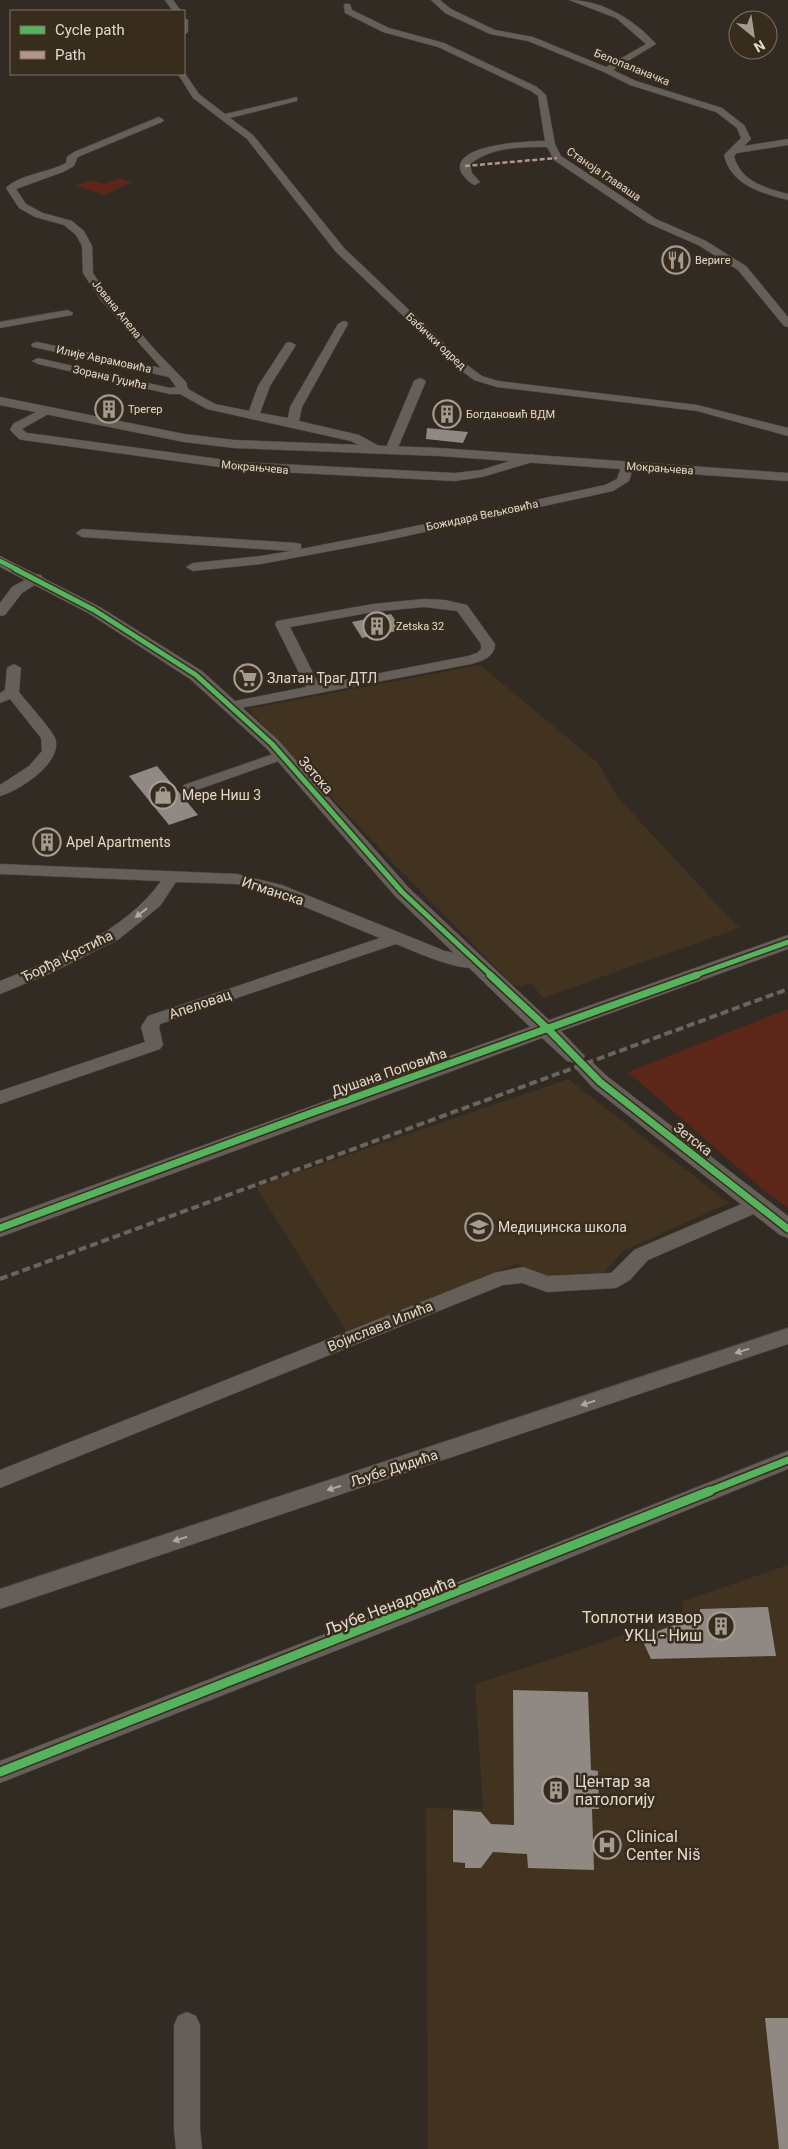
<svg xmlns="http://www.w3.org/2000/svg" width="788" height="2149" font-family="Roboto,sans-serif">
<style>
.built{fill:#423220}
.green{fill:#5c2619}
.building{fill:#908882}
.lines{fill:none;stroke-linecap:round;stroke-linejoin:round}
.minor-casing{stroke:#4d4740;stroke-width:1}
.tertiary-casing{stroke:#4d4740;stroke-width:1}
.minor{fill:#645f59;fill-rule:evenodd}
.tertiary{fill:#645f59;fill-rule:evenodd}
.rail{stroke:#69645e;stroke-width:4;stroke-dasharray:8 4;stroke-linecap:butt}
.quiet{stroke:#b2968c;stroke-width:2.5;stroke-dasharray:5 2.5;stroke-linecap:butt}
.cycleway-far3-casing{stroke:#382c1d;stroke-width:6}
.cycleway-far2-casing{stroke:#382c1d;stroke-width:8}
.cycleway-far1-casing{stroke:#382c1d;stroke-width:10}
.cycleway-casing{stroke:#382c1d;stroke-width:12}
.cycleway-far3{stroke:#56b35d;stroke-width:4.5}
.cycleway-far2{stroke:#56b35d;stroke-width:5}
.cycleway-far1{stroke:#56b35d;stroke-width:7}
.cycleway{stroke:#56b35d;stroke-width:9}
.oneway{fill:#afa8a0}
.labels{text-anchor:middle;stroke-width:5;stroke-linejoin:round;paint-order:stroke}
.far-street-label{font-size:11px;fill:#e1d9d0;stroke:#382c1d}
.far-poi-label{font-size:11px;fill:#e1d9d0;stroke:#382c1d;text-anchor:start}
.poi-label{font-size:14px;fill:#e1d9d0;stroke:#382c1d;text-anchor:start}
.street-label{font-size:14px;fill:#e1d9d0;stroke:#382c1d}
.near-street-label{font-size:16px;fill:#e1d9d0;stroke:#382c1d}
.near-poi-label{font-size:16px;fill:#e1d9d0;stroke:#382c1d;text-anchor:start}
</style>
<rect width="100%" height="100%" fill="#322b23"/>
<g class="built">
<polygon points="480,665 598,763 619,799 739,928 543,998 531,983 520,987 513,985 395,865 248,709"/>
<polygon points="568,1079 729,1203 623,1251 601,1277 545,1278 517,1264 433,1297 424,1305 407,1308 346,1331 256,1187"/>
<polygon points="788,1565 788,2149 428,2149 426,1808 483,1809 475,1684 589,1647 682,1613 683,1601"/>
</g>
<g class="green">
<polygon points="119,178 132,182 104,195 76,186 91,180 104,184"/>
<polygon points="788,1009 788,1208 761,1188 628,1072"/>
</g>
<g class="building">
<polygon points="427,428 468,432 463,443 426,439"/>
<polygon points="391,614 402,630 362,638 352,622"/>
<polygon points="157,766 198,815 169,825 129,776"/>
<polygon points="768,1607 776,1656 651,1659 641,1637 700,1616 700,1609"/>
<polygon points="513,1690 588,1692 591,1770 598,1771 599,1809 592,1809 594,1870 528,1868 527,1854 493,1852 481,1868 465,1868 465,1863 453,1862 453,1810 481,1812 491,1824 514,1825"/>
<polygon points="765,2018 788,2018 788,2149 779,2149"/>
</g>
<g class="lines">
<g class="minor-casing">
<g id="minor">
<polygon points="165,0 173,0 181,11 173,11"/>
<path d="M431 0H440L451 9 495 30 533 37 606 67 646 44 616 18 569 0C602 0 635 20 656 44L613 70 636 81 722 108 744 125 751 139 744 146 788 139V145L737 153 734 156C740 181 765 188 788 194V200C761 193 731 185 724 155L741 138 737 128 716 112 630 85 604 72 528 41 490 34 445 13Z"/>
<path d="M344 4H350L352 10 389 28 444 43 537 87 546 95 555 144 561 156 656 219 706 241 746 266 788 317V327L784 326 738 270 698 245 648 223 554 160 547 147C519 147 492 147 470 164L472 173 480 182 475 185C469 183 464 177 461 172 450 144 530 141 545 141L538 96 531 91 438 47 383 32 345 13Z"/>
<polygon points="184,18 188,20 188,32 184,35"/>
<polygon points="184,72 199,94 225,114 297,97 297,101 230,118 253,135 344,248 467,365 482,376 498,381 697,405 788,428 788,436 697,411 497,387 474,380 459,369 336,252 247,139 193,98 178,74 184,74"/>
<path d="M159 117 164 120 162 122 80 156 77 158 74 166 63 172 16 189 26 204 43 213 72 221 84 231 92 246 93 273 107 294 156 351 186 382 188 389 215 404 249 411 258 386 286 343 290 342 296 345 270 386 260 413 288 418 290 407 338 324 343 321 347 322 348 324 302 407 299 421 359 435 381 447 383 450 381 453H373L351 441 207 409 180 394H170L38 364 32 361 38 358 170 388 176 387 169 377 33 347 31 345 33 343 37 342 161 368 99 298 83 273 82 246 76 235 64 225 35 217 19 208 6 188C18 175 50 172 66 163L67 157 74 152Z"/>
<polygon points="68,310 73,313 72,315 0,328 0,322"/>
<polygon points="420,378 426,381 397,450 395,453 387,453 385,450 414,381"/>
<polygon points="46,407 50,409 52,411 50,413 22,429 27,433 35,434 241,462 455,473 481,470 532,454 538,458 536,461 482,477 455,481 241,470 23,440 19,439 10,430 13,424"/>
<polygon points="628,461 634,465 629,481 613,491 383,541 261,564 193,571 186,567 193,563 261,556 291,551 82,537 76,533 82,529 296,543 301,544 301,549 383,533 605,485 617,479 622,465"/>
<polygon points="36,574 41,575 43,578 41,581 22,593 5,615 0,616 0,603 12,587"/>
<path d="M424 599 445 600 467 605 495 644C495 657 482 661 471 664L230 710 225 709 223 706 225 703 230 702 306 687 275 624 277 621 373 604ZM424 607 457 611 481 644V649L477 653 468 656 319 685 290 627 373 612Z"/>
<path d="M14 664 21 668 19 692C26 701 52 730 55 738 64 762 19 791 0 796V785L29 766 42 751 41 738 10 699 0 703V693L5 690 7 668Z"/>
<polygon points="282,751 287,752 289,755 287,758 194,791 184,791 182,788 184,785"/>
<path d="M0 864 237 874 282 885 445 951 482 959 484 963 482 967C461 973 416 952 396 944L160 1024 159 1027 163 1045 160 1049 0 1104V1091L145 1042 141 1027 148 1016 380 938 271 893 237 884 176 882 160 906 119 939 49 974 0 994V981C57 958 124 933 161 881L0 874Z"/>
<polygon points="756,1198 763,1200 765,1205 763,1210 648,1260 630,1280 616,1288 547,1292 522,1283 503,1285 0,1488 0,1470 494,1273 523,1267 548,1276 611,1273 634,1250"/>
<polygon points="788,1328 788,1344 0,1609 0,1589"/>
<polygon points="788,1451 788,1469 510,1582 0,1783 0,1761 494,1568"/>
<polygon points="187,2012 196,2016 200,2025 200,2129 202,2149 176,2149 174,2129 174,2025 178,2016"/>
</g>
</g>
<g class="tertiary-casing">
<g id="tertiary">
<polygon points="0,397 184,434 234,440 439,448 788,473 788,481 439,456 234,448 184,442 0,405"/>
<polygon points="0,556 100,607 202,671 278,740 409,888 549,1020 788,935 788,949 561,1031 585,1056 582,1060 592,1062 608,1077 788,1216 788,1238 780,1235 592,1087 574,1067 577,1063 567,1061 542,1038 0,1237 0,1219 530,1027 395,896 266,748 190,679 88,613 0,567"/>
</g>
</g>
<use href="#minor" class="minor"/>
<use href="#tertiary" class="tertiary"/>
<polyline class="rail" points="0,1279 788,989"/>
<polyline class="quiet" points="465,166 557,158"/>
<g class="cycleway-far3-casing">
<polyline id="cycleway-far3" points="0,561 18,570"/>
</g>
<g class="cycleway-far2-casing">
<g id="cycleway-far2">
<polyline points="15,569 94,610 196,675 272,744 402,892 492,976"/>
<polyline points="693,976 788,942"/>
</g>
</g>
<g class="cycleway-far1-casing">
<g id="cycleway-far1">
<polyline points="490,975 547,1028 600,1082 788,1229"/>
<polyline points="0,1228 311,1113 697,975"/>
<polyline points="707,1492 788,1460"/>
</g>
</g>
<g class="cycleway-casing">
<polyline id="cycleway" points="0,1772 710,1491"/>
</g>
<use href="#cycleway-far3" class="cycleway-far3"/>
<use href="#cycleway-far2" class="cycleway-far2"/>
<use href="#cycleway-far1" class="cycleway-far1"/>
<use href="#cycleway" class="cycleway"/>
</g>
<defs><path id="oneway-solid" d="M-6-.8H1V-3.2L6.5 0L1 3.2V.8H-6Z" transform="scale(1.25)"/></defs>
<g class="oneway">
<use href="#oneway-solid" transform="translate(141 913) rotate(142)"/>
<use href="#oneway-solid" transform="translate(742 1351) rotate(162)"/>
<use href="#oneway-solid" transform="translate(588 1403) rotate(162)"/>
<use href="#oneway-solid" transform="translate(334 1488) rotate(162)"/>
<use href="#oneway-solid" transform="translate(180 1539) rotate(162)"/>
</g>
<defs>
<g id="restaurant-ring" transform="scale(1.4375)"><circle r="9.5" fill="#382c1d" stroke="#a49c93" stroke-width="1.5"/><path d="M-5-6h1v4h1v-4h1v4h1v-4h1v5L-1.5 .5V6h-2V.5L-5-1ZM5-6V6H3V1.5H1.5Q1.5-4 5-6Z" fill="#a49c93"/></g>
<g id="building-ring" transform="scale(1.4375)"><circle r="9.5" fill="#382c1d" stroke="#a49c93" stroke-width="1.5"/><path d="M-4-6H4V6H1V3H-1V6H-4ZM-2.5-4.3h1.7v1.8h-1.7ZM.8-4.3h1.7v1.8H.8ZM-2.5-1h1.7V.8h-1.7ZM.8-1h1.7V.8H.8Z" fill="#a49c93"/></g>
<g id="supermarket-ring" transform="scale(1.4375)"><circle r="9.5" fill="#382c1d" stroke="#a49c93" stroke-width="1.5"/><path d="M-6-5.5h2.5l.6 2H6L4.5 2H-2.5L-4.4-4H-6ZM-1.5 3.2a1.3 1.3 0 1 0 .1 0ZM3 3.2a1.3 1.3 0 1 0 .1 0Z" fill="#a49c93"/></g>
<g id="shop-ring" transform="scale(1.4375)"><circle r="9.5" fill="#382c1d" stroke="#a49c93" stroke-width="1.5"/><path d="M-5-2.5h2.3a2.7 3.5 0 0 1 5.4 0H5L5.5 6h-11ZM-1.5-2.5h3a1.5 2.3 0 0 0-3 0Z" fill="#a49c93"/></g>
<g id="school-ring" transform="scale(1.4375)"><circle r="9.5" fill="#382c1d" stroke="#a49c93" stroke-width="1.5"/><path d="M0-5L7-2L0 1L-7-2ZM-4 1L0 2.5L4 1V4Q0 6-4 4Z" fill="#a49c93"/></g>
<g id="hospital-ring" transform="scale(1.4375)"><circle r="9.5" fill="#382c1d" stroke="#a49c93" stroke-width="1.5"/><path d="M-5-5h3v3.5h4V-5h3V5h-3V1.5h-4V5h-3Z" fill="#a49c93"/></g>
</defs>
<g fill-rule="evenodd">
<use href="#restaurant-ring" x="676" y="260"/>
<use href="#building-ring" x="109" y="409"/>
<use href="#building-ring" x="447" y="414"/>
<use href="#building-ring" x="377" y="626"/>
<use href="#supermarket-ring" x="248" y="678"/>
<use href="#shop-ring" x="163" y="795"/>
<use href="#building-ring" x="47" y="842"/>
<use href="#school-ring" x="479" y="1227"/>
<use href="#building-ring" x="721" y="1626"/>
<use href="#building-ring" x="556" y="1790"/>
<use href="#hospital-ring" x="607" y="1845"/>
</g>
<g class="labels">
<g class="far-street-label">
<text transform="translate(632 67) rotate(22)" y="4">Белопаланачка</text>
<text transform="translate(604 174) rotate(34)" y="4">Станоја Главаша</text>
<text transform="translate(117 309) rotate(51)" y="4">Јована Апела</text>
<text transform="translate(436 341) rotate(43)" y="4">Бабички одред</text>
<text transform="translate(104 359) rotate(12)" y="4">Илије Аврамовића</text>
<text transform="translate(110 377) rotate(13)" y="4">Зорана Гуџића</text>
<text transform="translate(255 467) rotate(5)" y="4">Мокрањчева</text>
<text transform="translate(660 468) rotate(4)" y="4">Мокрањчева</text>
<text transform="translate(482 515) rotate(-12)" y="4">Божидара Вељковића</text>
</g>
<g class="far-poi-label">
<text x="695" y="264">Вериге</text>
<text x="128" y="413">Трегер</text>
<text x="466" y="418">Богдановић ВДМ</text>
<text x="396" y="630">Zetska 32</text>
</g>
<g class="poi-label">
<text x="267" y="683">Златан Траг ДТЛ</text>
<text x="182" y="800">Мере Ниш 3</text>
<text x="66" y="847">Apel Apartments</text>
<text x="498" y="1232">Медицинска школа</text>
</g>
<g class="street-label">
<text transform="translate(316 775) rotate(49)" y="5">Зетска</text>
<text transform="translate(273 891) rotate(18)" y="5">Игманска</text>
<text transform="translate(67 956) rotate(-26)" y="5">Ђорђа Крстића</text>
<text transform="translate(200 1004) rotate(-19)" y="5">Апеловац</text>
<text transform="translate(389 1072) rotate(-19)" y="5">Душана Поповића</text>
<text transform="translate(693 1139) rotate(38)" y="5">Зетска</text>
<text transform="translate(380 1326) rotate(-22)" y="5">Војислава Илића</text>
<text transform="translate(394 1468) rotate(-18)" y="5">Љубе Дидића</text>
</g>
<g class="near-street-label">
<text transform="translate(390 1605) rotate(-21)" y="6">Љубе Ненадовића</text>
</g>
<g class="near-poi-label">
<text x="702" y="1623" text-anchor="end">Топлотни извор<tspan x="702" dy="18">УКЦ - Ниш</tspan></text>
<text x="575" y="1787">Центар за<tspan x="575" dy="18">патологију</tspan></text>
<text x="626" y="1842">Clinical<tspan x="626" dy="18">Center Niš</tspan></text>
</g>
</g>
<rect x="10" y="10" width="175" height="65" fill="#382c1d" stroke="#7c7165"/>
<rect x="20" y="26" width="25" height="8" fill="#56b35d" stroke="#7c7165"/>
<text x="55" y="35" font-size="15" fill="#e1d9d0">Cycle path</text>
<rect x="20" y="51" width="25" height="8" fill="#b2968c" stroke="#7c7165"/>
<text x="55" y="60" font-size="15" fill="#e1d9d0">Path</text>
<g transform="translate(753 35) rotate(150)"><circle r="24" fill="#382c1d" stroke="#7c7165"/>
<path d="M0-4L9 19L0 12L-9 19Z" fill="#a49c93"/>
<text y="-8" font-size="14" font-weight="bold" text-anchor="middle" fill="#e1d9d0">N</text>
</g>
</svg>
